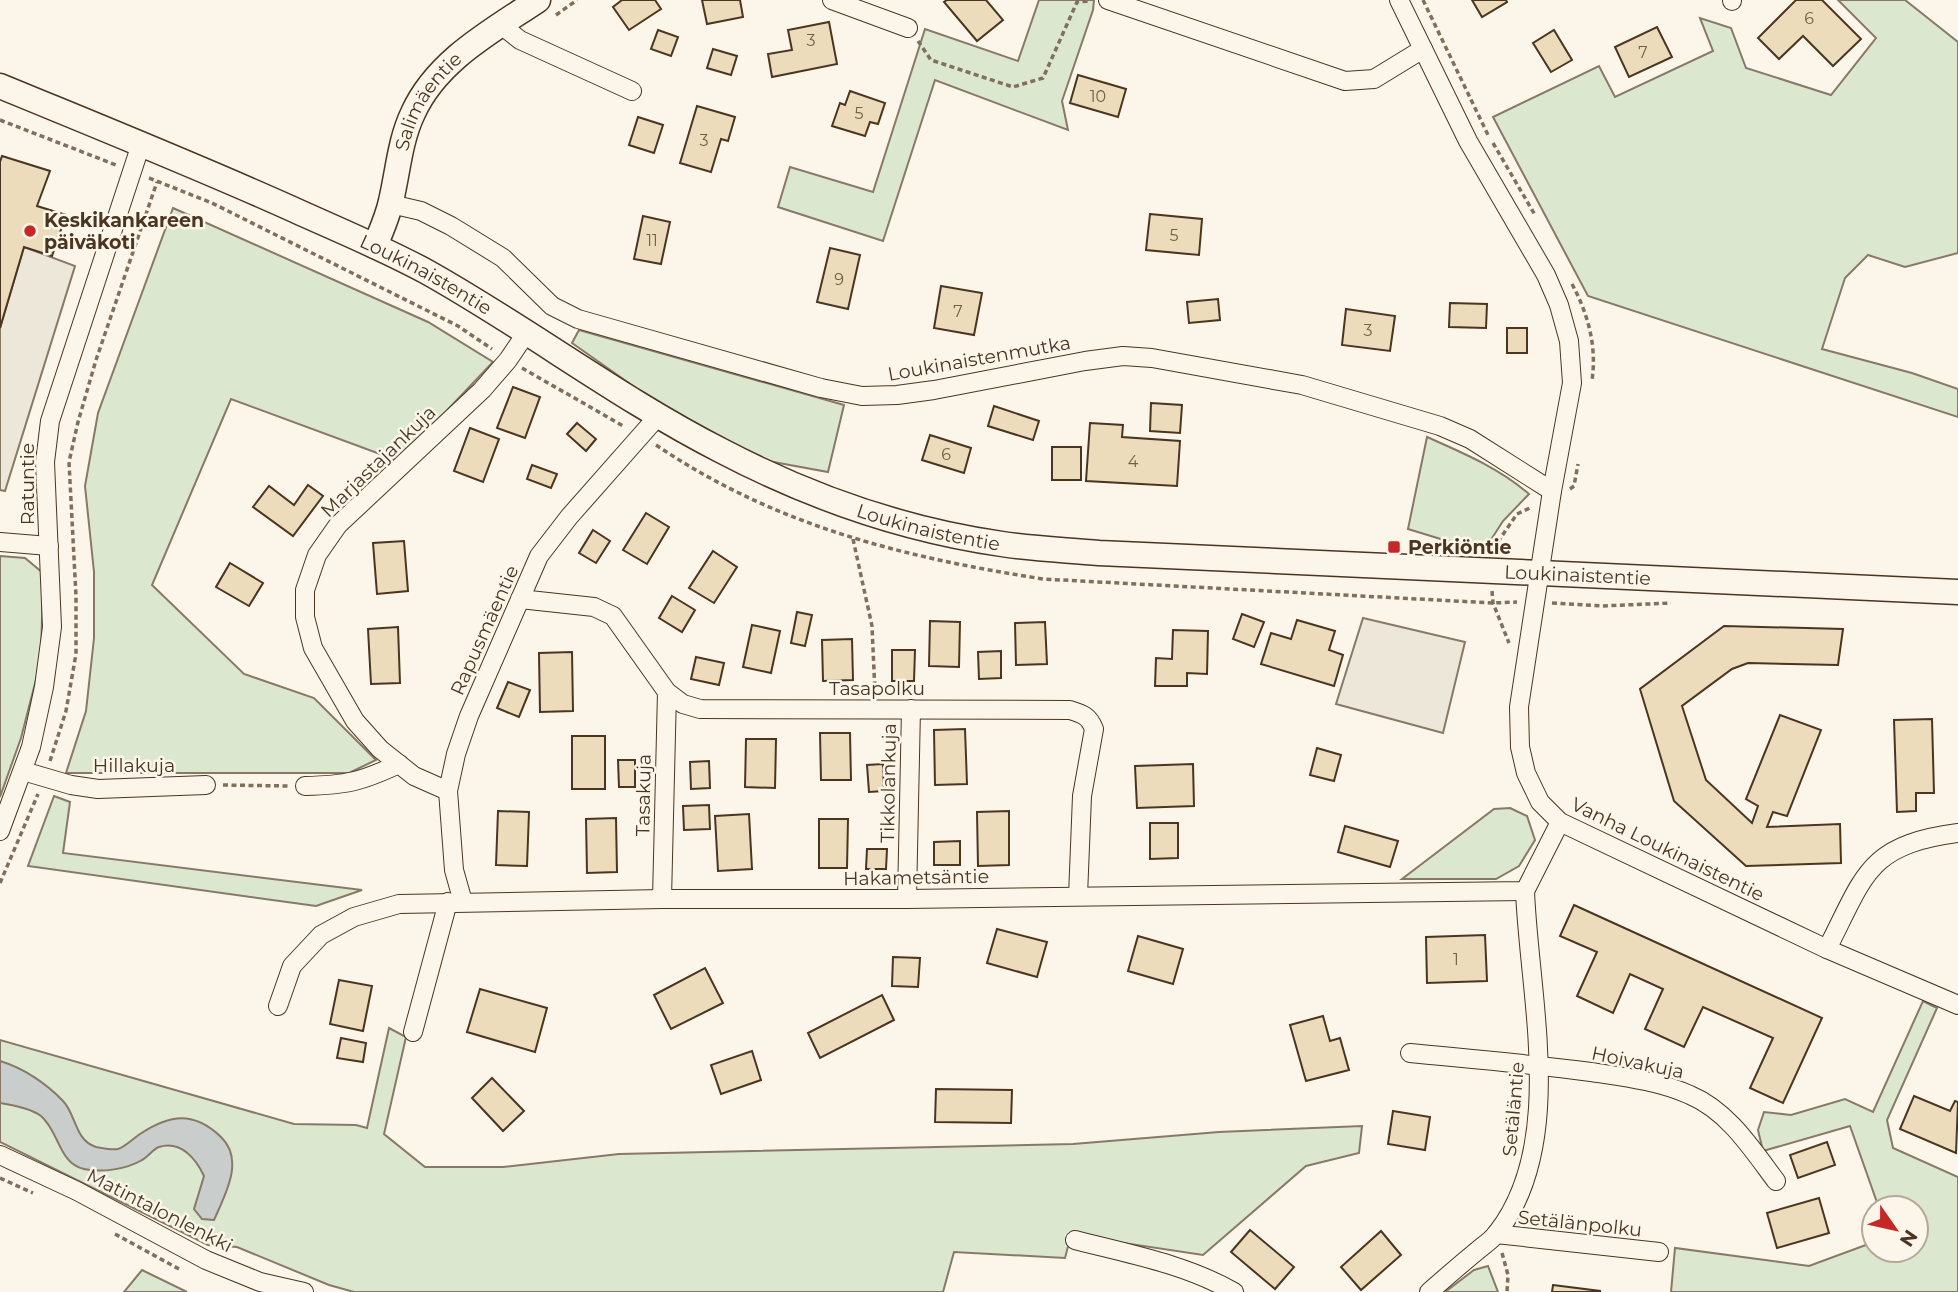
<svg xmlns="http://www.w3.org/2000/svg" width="1958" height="1292" font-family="Montserrat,sans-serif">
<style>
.green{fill:#dce7d0;stroke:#887966;stroke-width:2}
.parking{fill:#ede7d9;stroke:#887966;stroke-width:2}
.water{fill:#c9cecd;stroke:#887966;stroke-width:2}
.building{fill:#ecdcbc;stroke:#4a3520;stroke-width:2}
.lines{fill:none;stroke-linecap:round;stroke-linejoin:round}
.street-casing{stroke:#4a3520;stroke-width:20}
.secondary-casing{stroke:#4a3520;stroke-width:27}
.path{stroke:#7f6f5c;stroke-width:3.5;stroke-dasharray:5 3.5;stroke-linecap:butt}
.street{stroke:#fbf6e9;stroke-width:18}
.secondary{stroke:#fbf6e9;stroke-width:24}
.poi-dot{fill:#c62828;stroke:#fbf6e9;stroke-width:2.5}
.labels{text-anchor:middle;stroke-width:5;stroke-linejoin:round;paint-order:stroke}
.number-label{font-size:16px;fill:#725f47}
.street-label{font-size:19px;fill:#4a3520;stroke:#fbf6e9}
.poi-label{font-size:19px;font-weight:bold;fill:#4a3520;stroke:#fbf6e9;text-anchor:start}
</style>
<rect width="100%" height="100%" fill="#fbf6e9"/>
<g class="green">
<polygon points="1039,0 1094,0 1093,10 1062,101 1068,130 935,80 883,241 778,207 790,167 873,192 925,29 1018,61"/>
<polygon points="1838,0 1905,0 1958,42 1958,253 1905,267 1868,255 1845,278 1822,349 1912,373 1958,389 1958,417 1588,296 1493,117 1599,66 1615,97 1713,51 1700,18 1731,28 1746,68 1831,95 1876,38"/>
<polygon points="173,208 428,322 493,362 399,461 231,399 152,585 244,674 314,698 376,760 349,773 66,773 86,711 94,638 94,572 85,486 98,413"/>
<polygon points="579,330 844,405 828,472 768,461 670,412 572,343"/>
<path d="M1427 437C1463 453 1499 468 1529 494L1503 521 1483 552 1408 529Z"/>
<polygon points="0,556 25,558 43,573 41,660 21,738 0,797"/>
<polygon points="54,796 70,802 63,853 362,890 316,906 28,866"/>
<polygon points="1510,808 1527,816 1535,840 1519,866 1496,879 1402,879 1494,809"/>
<polygon points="1923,1001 1937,1008 1887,1120 1893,1148 1958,1177 1958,1292 1671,1292 1675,1248 1809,1266 1874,1242 1874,1250 1916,1250 1916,1208 1879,1208 1850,1126 1763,1151 1758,1130 1764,1112 1791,1115 1845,1099 1873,1112"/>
<polygon points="389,1028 406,1037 384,1134 425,1167 503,1167 619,1154 1073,1144 1219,1132 1362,1126 1359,1153 1306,1166 1203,1255 1071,1235 1065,1258 954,1252 943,1292 354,1292 329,1285 237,1247 208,1245 0,1142 0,1040 294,1124 356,1125 367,1128"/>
<polygon points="1488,1266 1498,1292 1445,1292 1474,1270"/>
<polygon points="142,1270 187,1292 124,1292"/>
</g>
<g class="parking">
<polygon points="24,247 75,266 5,491 0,490 0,328"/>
<polygon points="1363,618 1465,642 1443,733 1336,704"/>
</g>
<path class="water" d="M0 1061C23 1068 46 1083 63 1101 76 1114 75 1141 96 1147 101 1148 113 1150 118 1149 125 1147 134 1138 140 1134 170 1114 194 1111 221 1137 245 1160 225 1195 214 1220L202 1219 194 1209 204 1176C196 1159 181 1140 159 1147 153 1149 148 1157 142 1160 127 1169 102 1173 84 1169 59 1164 59 1131 41 1116 30 1108 13 1105 0 1103Z"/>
<g class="building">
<polygon points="622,0 655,0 661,9 629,30 613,7"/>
<polygon points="702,0 740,0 743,17 707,24"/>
<polygon points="947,0 986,0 1003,20 977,41 944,2"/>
<polygon points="1472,0 1506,0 1507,2 1482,17"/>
<polygon points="1796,0 1822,0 1861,39 1833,66 1803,36 1779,59 1758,38"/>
<polygon points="829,22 837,64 772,77 768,54 792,50 788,30"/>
<polygon points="1657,27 1672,57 1629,77 1615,47"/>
<polygon points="658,30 678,37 671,56 651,49"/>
<polygon points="1554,30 1572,60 1551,72 1533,43"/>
<polygon points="713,49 737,56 731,75 707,68"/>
<polygon points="1078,75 1126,89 1118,117 1070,103"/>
<polygon points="850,91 885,103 878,124 870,122 865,136 832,126 840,103 845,105"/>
<polygon points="697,106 735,117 728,141 721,139 711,172 680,163"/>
<polygon points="638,117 663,125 654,153 629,145"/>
<polygon points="2,156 50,171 37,206 66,215 52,256 24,247 0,328 0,162"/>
<polygon points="1150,214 1202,219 1199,255 1146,250"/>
<polygon points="643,216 670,222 661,264 634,259"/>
<polygon points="830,248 860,255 848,309 817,302"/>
<polygon points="941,286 982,293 974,335 934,328"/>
<polygon points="1218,299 1220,320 1189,323 1187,302"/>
<polygon points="1450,303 1487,304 1486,328 1449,327"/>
<polygon points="1346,309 1395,316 1390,351 1342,345"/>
<rect x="1507" y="328" width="20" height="25"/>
<polygon points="513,387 540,397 525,438 497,428"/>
<polygon points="1151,403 1182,405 1180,433 1150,431"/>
<polygon points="994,406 1039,421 1033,440 988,426"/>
<polygon points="577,423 596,439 586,451 567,434"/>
<polygon points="1090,423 1123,425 1122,437 1180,441 1177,486 1086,481"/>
<polygon points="470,428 499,439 483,482 454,471"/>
<polygon points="930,435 971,448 964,473 922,460"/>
<rect x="1052" y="447" width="29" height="33"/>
<polygon points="532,465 557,474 551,488 527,479"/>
<polygon points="308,485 323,496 293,536 253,507 269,486 294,505"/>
<polygon points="646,513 669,527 647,564 623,550"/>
<polygon points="593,530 610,541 596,563 579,553"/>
<polygon points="404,541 408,591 377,594 373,543"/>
<polygon points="713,551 737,567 714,603 689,588"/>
<polygon points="230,563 263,583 249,606 216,587"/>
<polygon points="672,596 695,610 682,632 659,618"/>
<polygon points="797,612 812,615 805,646 791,643"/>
<polygon points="1242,614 1264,622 1254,647 1233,639"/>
<polygon points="1297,620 1335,631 1329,650 1343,655 1334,686 1261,664 1271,633 1291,639"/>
<polygon points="930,621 960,622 959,667 929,666"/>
<polygon points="1045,622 1047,664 1016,665 1015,623"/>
<polygon points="752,625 780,631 771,673 743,667"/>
<polygon points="1724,626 1843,629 1838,665 1748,663 1732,669 1682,706 1706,780 1752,823 1758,806 1746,799 1780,715 1821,730 1787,816 1773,812 1767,827 1840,824 1841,863 1746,866 1674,801 1640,689"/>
<polygon points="398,627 400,683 371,684 368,629"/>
<polygon points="1173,630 1208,631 1207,674 1187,673 1187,686 1155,686 1156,658 1172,659"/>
<polygon points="852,639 853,680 823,681 822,640"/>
<polygon points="892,650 915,650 914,681 892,681"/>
<polygon points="1001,651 1001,678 979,679 978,652"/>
<polygon points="572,652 573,711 540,712 539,653"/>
<polygon points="696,657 724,663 719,685 691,679"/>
<polygon points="508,682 530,690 519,717 497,708"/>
<polygon points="1932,719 1934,793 1916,793 1916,811 1897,812 1894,720"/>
<polygon points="965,729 967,784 935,785 934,730"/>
<polygon points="820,733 850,733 851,780 821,780"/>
<rect x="572" y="736" width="33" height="53"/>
<polygon points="746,739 776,739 775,788 745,787"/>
<polygon points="1317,748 1341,755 1334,781 1310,775"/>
<polygon points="618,760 635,760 635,787 619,787"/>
<polygon points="709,761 710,788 691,789 690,762"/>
<polygon points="883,764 884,791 869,792 867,765"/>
<polygon points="1193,764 1194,806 1137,808 1135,766"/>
<polygon points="709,805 710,829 684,830 683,806"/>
<polygon points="498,811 529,812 527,866 496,865"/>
<polygon points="1009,811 1009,865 978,866 977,812"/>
<polygon points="749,814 752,869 718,871 715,816"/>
<polygon points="616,818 617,872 587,873 586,819"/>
<polygon points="819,819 848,819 847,868 819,868"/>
<polygon points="1150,823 1178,823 1178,858 1150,859"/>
<polygon points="1345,826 1398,841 1390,867 1338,852"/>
<polygon points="960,841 960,865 934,865 934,842"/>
<polygon points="867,849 887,849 886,869 866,869"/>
<polygon points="1574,905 1822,1018 1783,1103 1750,1088 1773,1038 1703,1007 1684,1047 1645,1029 1663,989 1630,974 1613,1013 1577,996 1597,952 1560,936"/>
<polygon points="997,929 1047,942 1037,977 987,963"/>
<polygon points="1485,935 1487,981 1427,983 1426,937"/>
<polygon points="1138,936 1183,949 1173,984 1128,971"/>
<polygon points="893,957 920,958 918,987 892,986"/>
<polygon points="705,968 723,1003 671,1029 654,995"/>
<polygon points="339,980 372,986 363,1031 330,1024"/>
<polygon points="480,989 547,1008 535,1052 467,1032"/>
<polygon points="882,995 894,1020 820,1058 808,1033"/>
<polygon points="1323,1016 1330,1041 1340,1038 1349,1070 1306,1081 1290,1025"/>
<polygon points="341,1038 366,1043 363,1062 337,1058"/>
<polygon points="752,1051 761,1080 721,1094 711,1065"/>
<polygon points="492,1078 524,1111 503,1131 472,1098"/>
<polygon points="936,1089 1012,1090 1011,1123 935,1122"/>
<polygon points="1914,1096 1950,1111 1955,1101 1958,1102 1956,1153 1900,1129"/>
<polygon points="1393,1111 1430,1117 1425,1150 1388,1144"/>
<polygon points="1827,1142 1835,1165 1798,1178 1790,1155"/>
<polygon points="1819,1198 1829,1233 1777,1248 1767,1213"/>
<polygon points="1250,1230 1294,1267 1275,1289 1231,1252"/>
<polygon points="1381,1231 1401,1255 1361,1290 1341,1267"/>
<polygon points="1553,1285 1600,1291 1600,1292 1552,1292"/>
</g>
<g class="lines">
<g class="street-casing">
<g id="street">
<polyline points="832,0 908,28"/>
<polyline points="1108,0 1345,81 1374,79 1423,49"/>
<polyline points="1399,0 1468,141 1546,275 1559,305 1569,341 1572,383 1552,491 1519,707 1520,747 1526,773 1540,802 1560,822 1827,949 1958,1005"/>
<polyline points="1732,0 1732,1"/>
<polyline points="501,25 520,40 632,91"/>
<polyline points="391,204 421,211 451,226 503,258 552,306 578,319 821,388 862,396 897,395 934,390 1085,361 1123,356 1152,358 1302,385 1440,426 1470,439 1552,491"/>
<polyline points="0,542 49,546"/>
<path d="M520 599 594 607 613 616 667 692 683 704 700 709 1070 710C1083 714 1089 716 1094 729L1082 796 1078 896"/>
<polyline points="23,771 71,785 98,789 206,785"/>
<path d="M305 786C347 785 360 782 399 764"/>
<polyline points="448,791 414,776 380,749 355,721 313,648 305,617 305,590 317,555 338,525 482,390 508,360 527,332"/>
<polyline points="0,831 31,747 44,687 52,627 45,462 50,421 141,144"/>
<polyline points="662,899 667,692"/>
<polyline points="907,899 911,709"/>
<polyline points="463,902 454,870 448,791 456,754 469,716 539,556 569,517 659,415"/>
<path d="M1827 949C1865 875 1867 845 1958 833"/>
<polyline points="278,1006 292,966 321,935 354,917 399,904 662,899 907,899 1525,891 1560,822"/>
<polyline points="413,1032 448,902"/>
<path d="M1410 1053C1471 1059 1531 1064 1591 1072 1624 1077 1659 1081 1690 1095 1728 1111 1752 1149 1776 1181"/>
<polyline points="0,1155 77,1191 206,1260 260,1282 304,1292"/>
<polyline points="1496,1234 1659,1252"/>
<path d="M1075 1240C1129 1254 1185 1264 1234 1292"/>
<path d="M1429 1292C1445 1278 1461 1264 1477 1251 1484 1245 1492 1240 1497 1233 1567 1143 1529 996 1525 891"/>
</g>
</g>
<g class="secondary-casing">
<g id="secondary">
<path id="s1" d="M0 86C97 126 194 165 290 208 336 229 383 248 427 272 527 328 620 399 722 451 810 497 904 530 1002 544 1034 549 1067 550 1099 553L1958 592"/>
<path id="s2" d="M375 246C381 231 388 216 391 201 398 171 400 140 413 113 437 60 492 31 538 0"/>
</g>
</g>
<g class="path">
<polyline points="1423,0 1489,137"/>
<polyline points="556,15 577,0"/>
<polyline points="918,41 931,60 1013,87 1043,78 1077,2 1091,1"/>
<polyline points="0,120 116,165"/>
<polyline points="1493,143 1535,215"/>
<polyline points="149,178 212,203 458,326 492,349"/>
<path d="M1572 284C1588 314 1597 346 1592 380"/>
<polyline points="522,368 625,427"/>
<path d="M656 445C776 526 902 557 1043 579L1493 603 1517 602"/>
<polyline points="1570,489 1574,486 1578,464"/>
<polyline points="853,539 872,626 875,693"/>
<polyline points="1493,549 1517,514 1532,507"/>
<polyline points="1492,591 1493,603 1509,643"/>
<polyline points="1552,603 1602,606 1671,603"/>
<polyline points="50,761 66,711 76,654 76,596 69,462 78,422 96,360 157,182"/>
<polyline points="223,785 288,786"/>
<polyline points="0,883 38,794"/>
<polyline points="0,1178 33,1193"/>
<polyline points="115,1234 179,1269"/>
<polyline points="1502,1253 1508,1275 1507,1292"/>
</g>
<use href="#street" class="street"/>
<use href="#secondary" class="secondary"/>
</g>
<g class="poi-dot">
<circle cx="30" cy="231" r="7"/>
<rect x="1387" y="540" width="14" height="14" rx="3.5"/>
</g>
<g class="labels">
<g class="number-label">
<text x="1809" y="24">6</text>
<text x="811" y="46">3</text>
<text x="1643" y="58">7</text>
<text x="1098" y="102">10</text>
<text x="859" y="119">5</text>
<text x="704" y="146">3</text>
<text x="1174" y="241">5</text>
<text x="652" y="246">11</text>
<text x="839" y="285">9</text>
<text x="958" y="317">7</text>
<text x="1368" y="336">3</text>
<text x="946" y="460">6</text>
<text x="1133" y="467">4</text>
<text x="1456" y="965">1</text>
</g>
<g class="street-label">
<text dy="7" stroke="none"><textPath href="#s2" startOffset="156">Salimäentie</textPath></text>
<text dy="7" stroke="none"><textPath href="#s1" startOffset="466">Loukinaistentie</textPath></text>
<text transform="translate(979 358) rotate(-10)" y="7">Loukinaistenmutka</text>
<text transform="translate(378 461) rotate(-44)" y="7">Marjastajankuja</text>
<text transform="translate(27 484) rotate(-90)" y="7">Ratuntie</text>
<text dy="7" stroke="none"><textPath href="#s1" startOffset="1032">Loukinaistentie</textPath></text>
<text dy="7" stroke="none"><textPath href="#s1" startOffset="1684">Loukinaistentie</textPath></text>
<text transform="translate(484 630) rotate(-66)" y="7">Rapusmäentie</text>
<text x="877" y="695">Tasapolku</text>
<text x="134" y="772">Hillakuja</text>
<text transform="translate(888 783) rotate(-89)" y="7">Tikkolankuja</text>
<text transform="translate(643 795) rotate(-89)" y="7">Tasakuja</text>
<text transform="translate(1668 849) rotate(26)" y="7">Vanha Loukinaistentie</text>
<text transform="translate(916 877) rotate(-1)" y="7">Hakametsäntie</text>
<text transform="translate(1638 1062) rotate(12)" y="7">Hoivakuja</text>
<text transform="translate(1513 1109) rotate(-85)" y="7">Setäläntie</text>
<text transform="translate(160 1210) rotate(27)" y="7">Matintalonlenkki</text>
<text transform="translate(1580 1223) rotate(6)" y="7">Setälänpolku</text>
</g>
<g class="poi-label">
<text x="44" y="227">Keskikankareen<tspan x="44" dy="22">päiväkoti</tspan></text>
<text x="1408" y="554">Perkiöntie</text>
</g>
</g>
<g transform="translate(1895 1229) rotate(124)"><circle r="33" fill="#fbf6e9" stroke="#b4a999" stroke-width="2"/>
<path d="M0-5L12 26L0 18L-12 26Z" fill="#c62828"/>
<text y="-10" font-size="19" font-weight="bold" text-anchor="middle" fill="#4a3520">N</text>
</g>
</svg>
